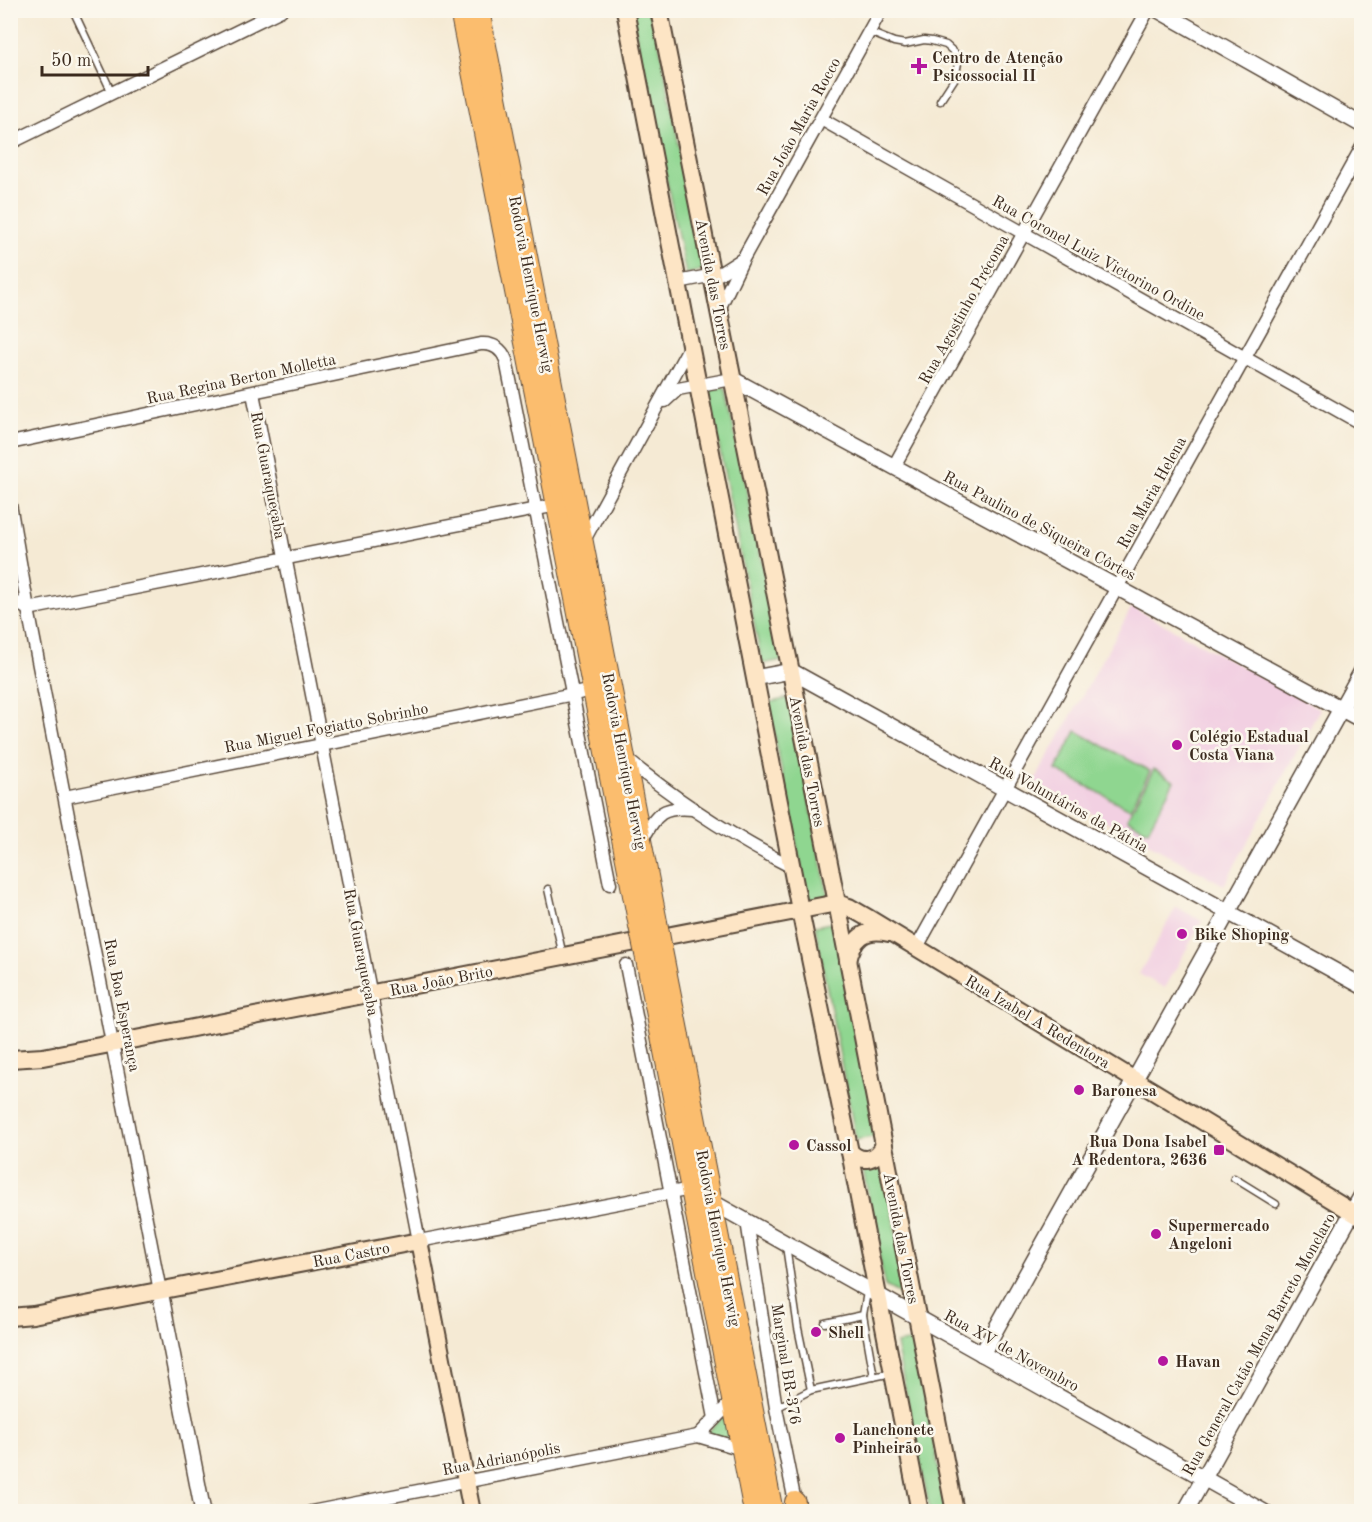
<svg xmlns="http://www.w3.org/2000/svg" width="1372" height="1522" font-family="'Old Standard TT',serif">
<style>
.built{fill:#f2d0e2}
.green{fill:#8fd690;stroke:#658057;stroke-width:1.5}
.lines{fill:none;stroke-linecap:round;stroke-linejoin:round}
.service-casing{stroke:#574739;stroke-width:9}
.minor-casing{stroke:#574739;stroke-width:15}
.tertiary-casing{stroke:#574739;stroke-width:18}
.secondary-casing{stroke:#574739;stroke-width:20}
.trunk-casing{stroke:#574739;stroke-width:22}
.service{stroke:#fff;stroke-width:6}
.minor{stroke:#fff;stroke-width:12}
.tertiary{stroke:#fff;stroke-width:15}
.secondary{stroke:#fde5c5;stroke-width:16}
.trunk{stroke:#fbbd6e;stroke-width:20}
.trunk-bridge-casing{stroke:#574739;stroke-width:22;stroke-linecap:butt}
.trunk-bridge{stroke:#fbbd6e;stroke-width:20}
.poi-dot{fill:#b5179e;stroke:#fbf7ec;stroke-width:2}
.labels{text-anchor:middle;stroke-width:5;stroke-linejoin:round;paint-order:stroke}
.poi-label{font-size:16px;font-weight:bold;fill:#3b2a1e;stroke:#fbf7ec;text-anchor:start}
.street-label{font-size:16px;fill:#3b2a1e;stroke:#fbf7ec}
</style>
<rect width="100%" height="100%" fill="#fbf7ec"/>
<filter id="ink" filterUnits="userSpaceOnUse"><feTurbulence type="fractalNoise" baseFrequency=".0167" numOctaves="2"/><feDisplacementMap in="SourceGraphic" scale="12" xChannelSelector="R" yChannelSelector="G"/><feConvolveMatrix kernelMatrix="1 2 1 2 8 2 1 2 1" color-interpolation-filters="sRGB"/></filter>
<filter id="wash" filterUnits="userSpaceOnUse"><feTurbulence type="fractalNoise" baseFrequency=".008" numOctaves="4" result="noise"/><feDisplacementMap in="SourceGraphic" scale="24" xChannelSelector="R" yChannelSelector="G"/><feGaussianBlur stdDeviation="1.35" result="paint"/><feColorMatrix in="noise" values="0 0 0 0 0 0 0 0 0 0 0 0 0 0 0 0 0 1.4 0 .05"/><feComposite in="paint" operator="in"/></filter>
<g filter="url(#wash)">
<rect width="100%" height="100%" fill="#f5ead4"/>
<g class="built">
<polygon points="1132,607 1320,709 1224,885 1034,782"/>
<polygon points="1176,907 1202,921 1165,988 1139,974"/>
</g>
<g class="green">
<polygon points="631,11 653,11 703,270 686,274"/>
<polygon points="725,388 783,660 762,664 708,390"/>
<polygon points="789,698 829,900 808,901 768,703"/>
<polygon points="1076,731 1150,771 1130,809 1056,770"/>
<polygon points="1154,769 1174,781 1148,830 1127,819"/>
<polygon points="836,922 878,1136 856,1140 815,926"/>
<polygon points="883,1166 908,1298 885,1286 863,1169"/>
<polygon points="914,1341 947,1511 930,1511 896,1344"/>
<polygon points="726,1414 731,1441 706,1434"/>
</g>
</g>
<g filter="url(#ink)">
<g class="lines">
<g class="service-casing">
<g id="service">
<polyline points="73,10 112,93"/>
<polyline points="869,32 894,42 905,44 924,40 932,41 946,45 956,54 958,63 955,78 940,101"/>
<polyline points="548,889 563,956"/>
<polyline points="1234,1178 1276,1204"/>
<polyline points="786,1246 798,1328 811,1390"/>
<polyline points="863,1315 874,1377"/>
<polyline points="825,1323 863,1315 867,1292"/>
<polyline points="776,1408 811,1390 892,1373"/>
</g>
</g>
<g class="minor-casing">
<g id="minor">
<polyline points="821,119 1362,424"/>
<polyline points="10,143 281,10"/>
<polyline points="678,282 719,274 741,260"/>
<polyline points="719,309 744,257 881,10"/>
<polyline points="253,393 419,1241 691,1189"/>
<polyline points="665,401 678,389 732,379"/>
<path d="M10 443 481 344C493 343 502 349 506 360L610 884"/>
<polyline points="894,466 1148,10"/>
<polyline points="10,504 28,609 160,1291"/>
<polyline points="583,542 690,346"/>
<polyline points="10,599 28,609"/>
<polyline points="28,609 557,505"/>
<path d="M625 758C676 800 733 837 792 867"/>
<polyline points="65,797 593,690"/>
<path d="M642 840C657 814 661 806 693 809"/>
<polyline points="917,947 1362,147"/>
<polyline points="626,965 715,1418"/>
<polyline points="747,1221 776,1408 796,1507"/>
<polyline points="698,1436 733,1400"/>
<polyline points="311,1512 698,1436 742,1449"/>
</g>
</g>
<g class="tertiary-casing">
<g id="tertiary">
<polyline points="1158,10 1362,125"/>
<polyline points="732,379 1362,720"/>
<polyline points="755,678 791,671 1362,986"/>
<polyline points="712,1202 1264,1512"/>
<polyline points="160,1291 203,1512"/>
<polyline points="982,1354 1362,671"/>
<polyline points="1185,1512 1362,1195"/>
</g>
</g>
<g class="secondary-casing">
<g id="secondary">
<polyline points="625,10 800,910 850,1152 920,1512"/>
<polyline points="659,10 837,903 955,1512"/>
<path d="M848 961C853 938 865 927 889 933"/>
<polyline points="10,1059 43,1057 837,903 849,907 868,918 1362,1218"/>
<path d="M850 1152C862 1164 877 1160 884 1145"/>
<polyline points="10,1317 33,1315 419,1241 472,1512"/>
</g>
</g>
<g class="trunk-casing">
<g id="trunk">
<polyline points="460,10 639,926"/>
<polyline points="479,10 657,922"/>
<polyline points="662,950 773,1512"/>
<polyline points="645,954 754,1512"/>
<polyline points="794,1512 795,1502"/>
</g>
</g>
<use href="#service" class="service"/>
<use href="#minor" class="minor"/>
<use href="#tertiary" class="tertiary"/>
<use href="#secondary" class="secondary"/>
<use href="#trunk" class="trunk"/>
<g class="trunk-bridge-casing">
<g id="trunk-bridge">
<polyline points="657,922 662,950"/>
<polyline points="639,926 645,954"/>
</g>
</g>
<use href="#trunk-bridge" class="trunk-bridge"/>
</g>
</g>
<g class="poi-dot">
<path d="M916 57h6v6h6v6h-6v6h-6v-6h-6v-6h6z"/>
<circle cx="1177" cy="745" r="6"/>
<circle cx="1182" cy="934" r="6"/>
<circle cx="1079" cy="1090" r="6"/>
<circle cx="794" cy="1145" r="6"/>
<rect x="1213" y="1144" width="12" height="12" rx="3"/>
<circle cx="1156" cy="1234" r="6"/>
<circle cx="816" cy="1332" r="6"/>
<circle cx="1163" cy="1361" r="6"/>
<circle cx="840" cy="1438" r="6"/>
</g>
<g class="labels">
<g class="poi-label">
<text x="932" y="63">Centro de Atenção<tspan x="932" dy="18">Psicossocial II</tspan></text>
<text x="1189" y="742">Colégio Estadual<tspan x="1189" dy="18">Costa Viana</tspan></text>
<text x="1194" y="940">Bike Shoping</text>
<text x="1091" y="1096">Baronesa</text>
<text x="1207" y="1147" text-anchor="end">Rua Dona Isabel<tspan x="1207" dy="18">A Redentora, 2636</tspan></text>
<text x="806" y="1151">Cassol</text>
<text x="1168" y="1231">Supermercado<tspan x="1168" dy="18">Angeloni</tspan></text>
<text x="828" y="1338">Shell</text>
<text x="1175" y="1367">Havan</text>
<text x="852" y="1435">Lanchonete<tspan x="852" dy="18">Pinheirão</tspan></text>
</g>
<g class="street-label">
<text transform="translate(798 126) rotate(-61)" y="6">Rua João Maria Rocco</text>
<text transform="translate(1099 257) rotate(29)" y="6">Rua Coronel Luiz Victorino Ordine</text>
<text transform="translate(532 284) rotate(79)" y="6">Rodovia Henrique Herwig</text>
<text transform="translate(714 284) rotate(79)" y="6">Avenida das Torres</text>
<text transform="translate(963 309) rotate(-61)" y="6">Rua Agostinho Précoma</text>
<text transform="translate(241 378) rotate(-12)" y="6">Rua Regina Berton Molletta</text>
<text transform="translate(269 475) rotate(79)" y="6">Rua Guaraqueçaba</text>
<text transform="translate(1151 492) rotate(-61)" y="6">Rua Maria Helena</text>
<text transform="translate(1040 525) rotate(28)" y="6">Rua Paulino de Siqueira Côrtes</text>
<text transform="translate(326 727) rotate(-11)" y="6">Rua Miguel Fogiatto Sobrinho</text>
<text transform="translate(625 761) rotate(79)" y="6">Rodovia Henrique Herwig</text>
<text transform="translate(808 761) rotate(79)" y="6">Avenida das Torres</text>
<text transform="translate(1069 804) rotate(29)" y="6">Rua Voluntários da Pátria</text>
<text transform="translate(362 952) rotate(79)" y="6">Rua Guaraqueçaba</text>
<text transform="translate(441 980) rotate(-11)" y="6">Rua João Brito</text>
<text transform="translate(123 1005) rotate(79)" y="6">Rua Boa Esperança</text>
<text transform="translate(1038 1021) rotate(31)" y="6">Rua Izabel A Redentora</text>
<text transform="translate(719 1238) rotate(79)" y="6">Rodovia Henrique Herwig</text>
<text transform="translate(902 1238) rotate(79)" y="6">Avenida das Torres</text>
<text transform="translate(351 1254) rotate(-11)" y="6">Rua Castro</text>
<text transform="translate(1258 1344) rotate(-61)" y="6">Rua General Catão Mena Barreto Monclaro</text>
<text transform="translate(1012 1350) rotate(29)" y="6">Rua XV de Novembro</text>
<text transform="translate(787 1364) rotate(81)" y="6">Marginal BR-376</text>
<text transform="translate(501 1458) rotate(-11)" y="6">Rua Adrianópolis</text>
</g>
</g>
<rect width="1372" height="1522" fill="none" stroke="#fbf7ec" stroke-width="36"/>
<path d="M42 66v9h106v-9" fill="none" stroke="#3b2a1e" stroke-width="3"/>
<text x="51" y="66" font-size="18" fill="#3b2a1e" stroke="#fbf7ec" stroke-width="4.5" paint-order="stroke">50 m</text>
</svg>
